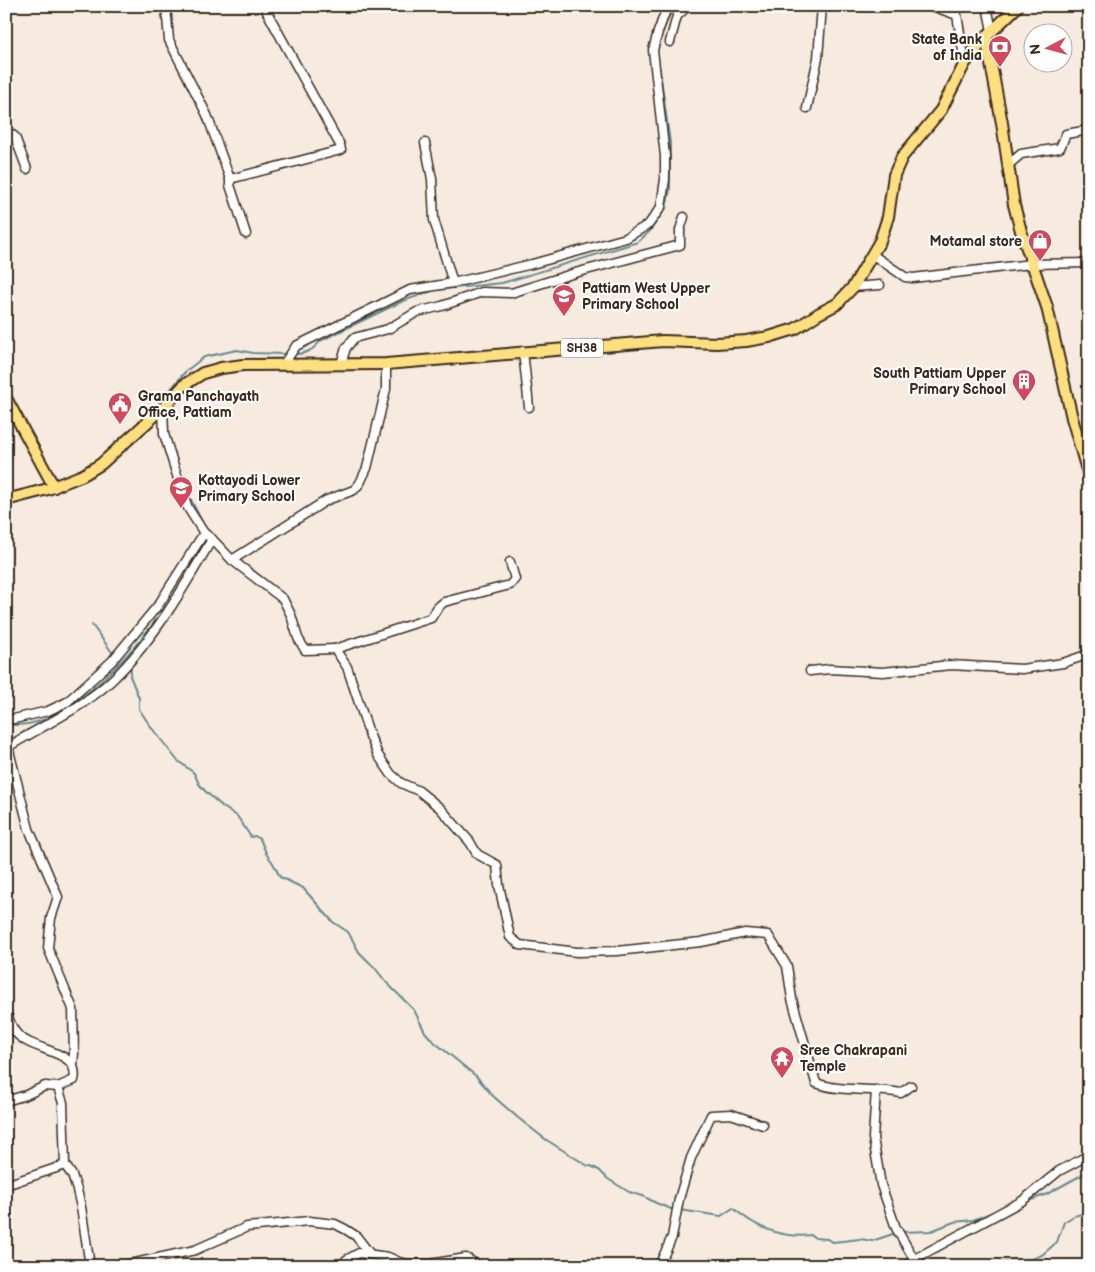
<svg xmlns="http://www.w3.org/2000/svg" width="1095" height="1272" font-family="'Balsamiq Sans',sans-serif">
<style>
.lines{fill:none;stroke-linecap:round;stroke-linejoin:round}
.stream{stroke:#658a94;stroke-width:2}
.minor-casing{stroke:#3b2a1e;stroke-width:11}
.major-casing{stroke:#3b2a1e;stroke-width:14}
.minor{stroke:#fff;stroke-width:8}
.major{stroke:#fedf80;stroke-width:10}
.labels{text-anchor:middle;stroke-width:4.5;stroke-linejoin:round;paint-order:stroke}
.shield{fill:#fff;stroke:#766a62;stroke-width:1}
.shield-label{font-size:12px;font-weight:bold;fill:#3b2a1e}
.poi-label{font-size:14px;font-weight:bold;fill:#3b2a1e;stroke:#fff;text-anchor:start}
</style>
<rect width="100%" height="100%" fill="#f6ebde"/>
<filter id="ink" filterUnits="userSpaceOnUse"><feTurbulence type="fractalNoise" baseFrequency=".02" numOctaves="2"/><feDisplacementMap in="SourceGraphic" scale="10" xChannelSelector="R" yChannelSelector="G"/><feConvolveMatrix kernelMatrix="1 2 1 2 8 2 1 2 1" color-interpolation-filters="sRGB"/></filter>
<g filter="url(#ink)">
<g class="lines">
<g class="stream">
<path d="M293 354C305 354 313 351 320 341L403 301 435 290 502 283 638 242 649 232 666 208 670 190V143L657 50 662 33 670 14 678 6"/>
<polyline points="165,398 167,394 186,371 204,357 237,350 253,353 285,354"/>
<polyline points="167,429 174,454"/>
<polyline points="182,479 192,502 207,531"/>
<polyline points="92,625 114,655"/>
<polyline points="130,666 131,671 130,676 139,698 139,709 151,727 177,760 194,773 199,784 205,791 223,807 237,816 251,837 255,836 260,839 267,855 273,863 280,877 303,888 333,922 348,932 359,952 375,968 386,982 414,1010 425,1032 433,1041 476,1076 493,1096 517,1117 545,1139 588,1166 591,1166 599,1170 608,1179 629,1192 643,1196 656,1203 674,1210"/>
<path d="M6 724C67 736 144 639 174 595 186 577 196 556 206 538"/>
<polyline points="1026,1202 1047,1194 1089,1171"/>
<path d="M679 1210 721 1216 733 1208C755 1227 781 1239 811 1235L815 1238 827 1239 833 1242 860 1239 872 1241 896 1233"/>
<polyline points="902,1232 931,1231 954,1222 973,1220 993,1212"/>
<polyline points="973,1266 1032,1259 1042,1255 1057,1242 1064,1222 1074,1216 1089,1212"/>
</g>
<g class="minor-casing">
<g id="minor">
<polyline points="166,6 169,40 207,115 230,179 230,185 246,234"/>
<polyline points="932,6 957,15 965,63"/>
<polyline points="987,6 992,31"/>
<polyline points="670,42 677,16 688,6"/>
<polyline points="807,108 818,58 822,6"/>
<polyline points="6,135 11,134 15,137 27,169"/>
<polyline points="425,143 432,179 434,220 453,283"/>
<polyline points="1007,166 1021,154 1060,148 1066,134 1089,130"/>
<polyline points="230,179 341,150 340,145 267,12 266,6"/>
<polyline points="873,255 905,277 913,278 1031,264 1089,263"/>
<polyline points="853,287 880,285"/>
<polyline points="523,351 529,407"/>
<polyline points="341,364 346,348 354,338 388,329 417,312 442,306 482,292 511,293 575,273 680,245 680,230 684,217"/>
<polyline points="283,365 296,346 410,290 453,283 532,264 626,238 649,224 661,207 665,179 665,156 653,50 658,32 666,10 670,6"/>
<path d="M163 408 164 434 180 485 188 508 204 533 212 539 232 560 283 599 291 615 298 638 305 650 335 649 347 667 370 736 378 755 391 774 401 783 419 791 440 808 470 842 477 854 497 865 499 885 510 937 520 945 577 952 617 951 701 942 745 933 768 935 787 966 792 999 816 1083C843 1093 873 1087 901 1093L911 1086"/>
<polyline points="232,560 327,500 354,490 360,483 367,468 386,389 386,364"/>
<polyline points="335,649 431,618 438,607 444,602 510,585 515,579 510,562"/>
<polyline points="810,671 830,669 883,672 951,665 1022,669 1063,663 1089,654"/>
<polyline points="6,718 14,719 48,711 67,702 112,661 159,604 204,533"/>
<polyline points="6,739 29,829 58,897 51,918 48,948 73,1009 74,1053 73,1064"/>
<path d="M6 746 8 747C43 725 83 708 113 679 153 641 185 586 212 539"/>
<path d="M6 1012C9 1019 11 1027 16 1033 33 1053 81 1049 74 1080L58 1087"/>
<polyline points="876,1090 873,1138 881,1185 896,1228 918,1266"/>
<polyline points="6,1101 26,1095 45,1086 58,1087 63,1103 65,1165 72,1175 77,1190 81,1207 90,1266"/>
<polyline points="6,1185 65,1165"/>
<polyline points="121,1266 195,1250 247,1227 309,1221 335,1224 345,1229 356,1236 370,1254"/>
<polyline points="343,1266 346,1260 359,1253 388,1257 399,1262 408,1264 430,1264 466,1258 479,1266"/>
<polyline points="659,1266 672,1237 679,1199 691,1158 711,1115 731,1114 763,1125"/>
<polyline points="905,1266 918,1257 1022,1201 1059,1171 1089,1155"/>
</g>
</g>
<g class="major-casing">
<g id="major">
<polyline points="986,37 1002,123 1014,205 1021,231 1047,307 1072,418 1089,477"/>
<polyline points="6,398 54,487"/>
<polyline points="6,500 48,489 83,475 101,464 163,408 184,385 203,373 221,368 243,365 386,364 663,341 717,343 746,341 769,337 795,329 818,314 837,304 853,287 880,241 888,217 894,175 902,157 941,110 965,63 986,37 1018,6"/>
</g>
</g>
<use href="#minor" class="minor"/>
<use href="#major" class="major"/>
</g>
</g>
<defs>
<g id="bank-pin" transform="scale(1.25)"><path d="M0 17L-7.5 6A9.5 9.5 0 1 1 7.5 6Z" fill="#d1495b" stroke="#fff"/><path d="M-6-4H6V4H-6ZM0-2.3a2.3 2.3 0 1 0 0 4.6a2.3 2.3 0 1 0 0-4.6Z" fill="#fff"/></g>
<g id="shop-pin" transform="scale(1.25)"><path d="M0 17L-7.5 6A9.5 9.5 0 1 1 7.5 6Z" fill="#d1495b" stroke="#fff"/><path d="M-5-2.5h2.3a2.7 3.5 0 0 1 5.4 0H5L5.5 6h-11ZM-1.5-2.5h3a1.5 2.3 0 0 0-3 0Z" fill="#fff"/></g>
<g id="school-pin" transform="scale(1.25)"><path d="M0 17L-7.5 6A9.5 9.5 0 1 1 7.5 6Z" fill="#d1495b" stroke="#fff"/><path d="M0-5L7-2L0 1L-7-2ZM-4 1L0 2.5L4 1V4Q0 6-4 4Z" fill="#fff"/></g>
<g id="building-pin" transform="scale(1.25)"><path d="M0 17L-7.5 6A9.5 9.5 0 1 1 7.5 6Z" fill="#d1495b" stroke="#fff"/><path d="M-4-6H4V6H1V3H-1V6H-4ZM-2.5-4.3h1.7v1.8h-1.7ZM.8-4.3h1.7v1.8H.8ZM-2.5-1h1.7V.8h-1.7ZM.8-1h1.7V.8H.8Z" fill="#fff"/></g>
<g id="civic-pin" transform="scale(1.25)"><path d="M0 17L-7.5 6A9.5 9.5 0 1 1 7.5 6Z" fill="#d1495b" stroke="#fff"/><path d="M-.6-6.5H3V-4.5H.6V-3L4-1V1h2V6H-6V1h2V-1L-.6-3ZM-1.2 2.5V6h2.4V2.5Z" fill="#fff"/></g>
<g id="temple-pin" transform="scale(1.25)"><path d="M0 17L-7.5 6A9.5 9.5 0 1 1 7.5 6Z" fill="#d1495b" stroke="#fff"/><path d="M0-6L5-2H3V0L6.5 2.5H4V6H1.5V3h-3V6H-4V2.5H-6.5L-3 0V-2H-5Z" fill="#fff"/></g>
</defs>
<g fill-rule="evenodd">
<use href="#bank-pin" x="1000" y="47"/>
<use href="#shop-pin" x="1040" y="241"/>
<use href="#school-pin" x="564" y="296"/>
<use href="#building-pin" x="1024" y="381"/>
<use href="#civic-pin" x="120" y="404"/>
<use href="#school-pin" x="181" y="488"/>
<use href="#temple-pin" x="782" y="1058"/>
</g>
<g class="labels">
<rect class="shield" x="561" y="338.5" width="42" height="19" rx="4"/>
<g class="shield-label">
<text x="582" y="352">SH38</text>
</g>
<g class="poi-label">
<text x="982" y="44" text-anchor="end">State Bank<tspan x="982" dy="16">of India</tspan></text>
<text x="1022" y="246" text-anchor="end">Motamal store</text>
<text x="582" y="293">Pattiam West Upper<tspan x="582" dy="16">Primary School</tspan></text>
<text x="1006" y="378" text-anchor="end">South Pattiam Upper<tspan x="1006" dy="16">Primary School</tspan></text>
<text x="138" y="401">Grama Panchayath<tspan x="138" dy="16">Office, Pattiam</tspan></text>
<text x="198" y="485">Kottayodi Lower<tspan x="198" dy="16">Primary School</tspan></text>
<text x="800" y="1055">Sree Chakrapani<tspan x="800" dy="16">Temple</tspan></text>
</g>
</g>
<rect width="1095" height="1272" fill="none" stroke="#fff" stroke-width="25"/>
<rect x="12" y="12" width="1070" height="1247" fill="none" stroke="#3b2a1e" stroke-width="2" filter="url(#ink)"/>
<g transform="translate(1048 48) rotate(264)"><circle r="24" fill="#ffffff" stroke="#b1aaa5"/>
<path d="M0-4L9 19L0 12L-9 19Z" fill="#d1495b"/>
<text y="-8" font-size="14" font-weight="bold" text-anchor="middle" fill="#3b2a1e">N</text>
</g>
</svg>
